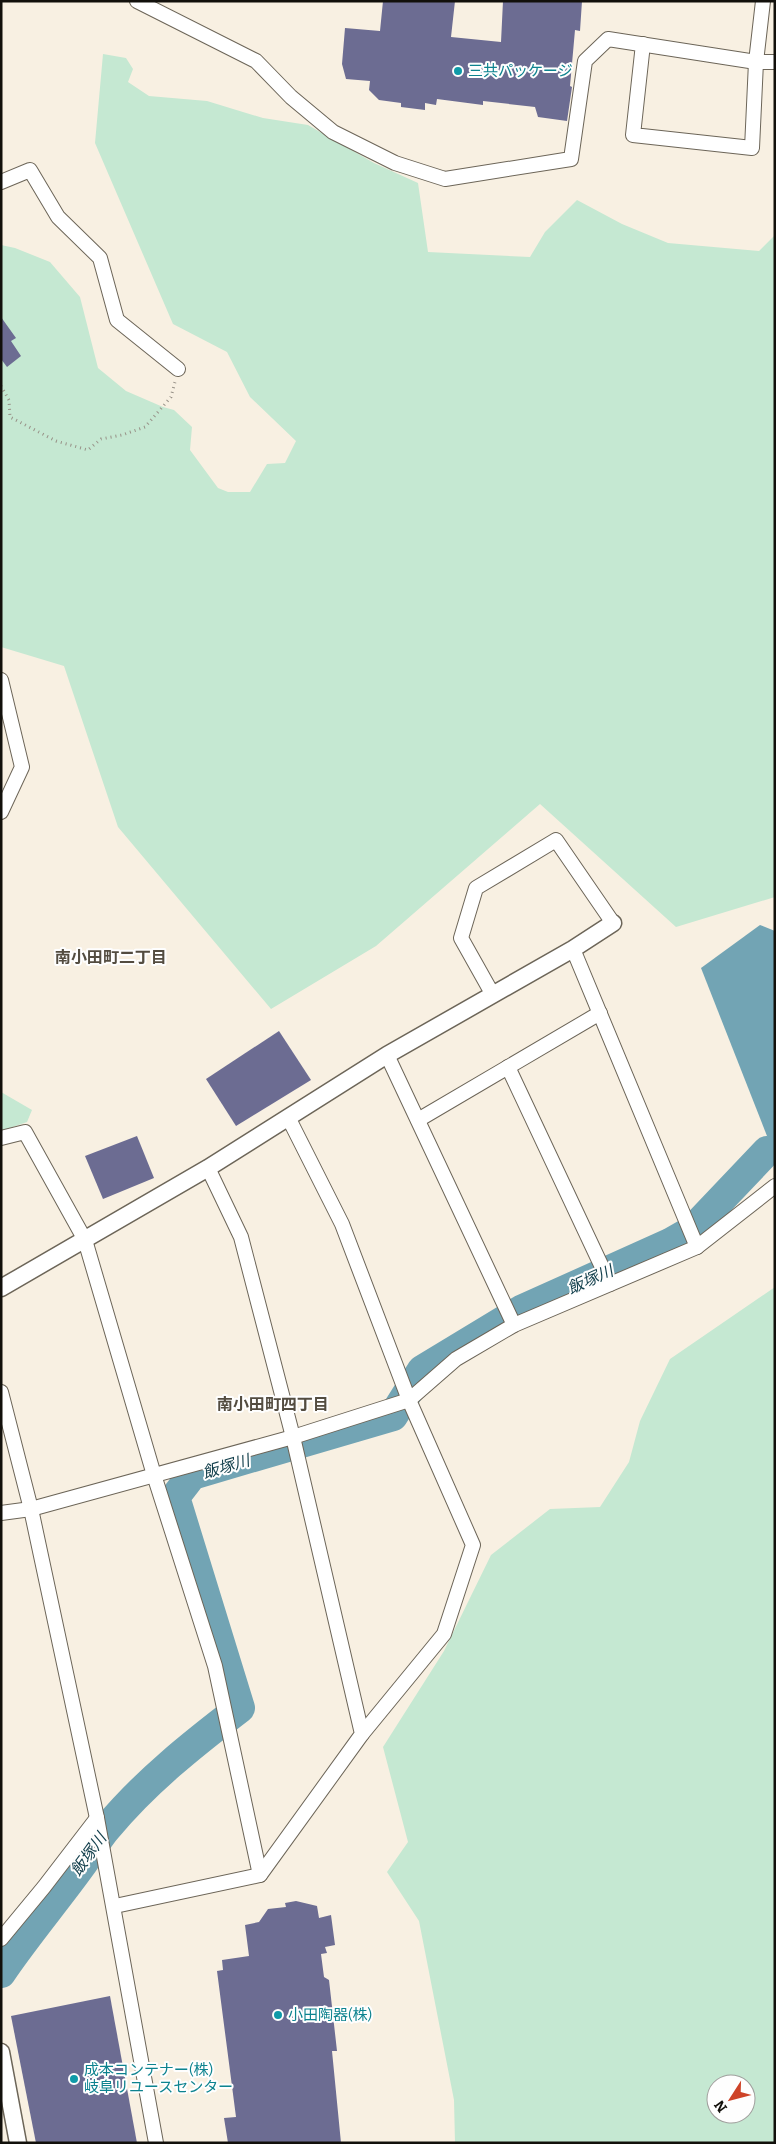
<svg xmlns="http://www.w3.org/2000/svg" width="776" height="2144" font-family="Bitter,'Noto Sans JP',serif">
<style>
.green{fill:#c5e8d2;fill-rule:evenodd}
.water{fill:#72a4b4}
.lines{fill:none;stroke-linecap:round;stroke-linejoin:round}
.river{stroke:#72a4b4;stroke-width:30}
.building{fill:#6c6c92}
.minor-casing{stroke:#6c6558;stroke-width:16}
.tertiary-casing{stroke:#6c6558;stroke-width:19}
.path{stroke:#979187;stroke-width:3;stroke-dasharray:1 4;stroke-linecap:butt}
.minor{stroke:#fff;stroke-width:14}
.tertiary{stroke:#fff;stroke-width:16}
.culture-dot{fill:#0f9aa8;stroke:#fefefe;stroke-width:2}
.labels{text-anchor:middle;stroke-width:4;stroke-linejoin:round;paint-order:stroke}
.culture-label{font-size:15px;fill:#0d838f;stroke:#fefefe;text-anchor:start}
.neighbourhood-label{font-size:16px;font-weight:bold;fill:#534c40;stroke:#fefefe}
.water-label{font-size:16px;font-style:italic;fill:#113e4b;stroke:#fefefe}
</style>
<rect width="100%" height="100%" fill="#f8f0e2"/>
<g class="green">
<polygon points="103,54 126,58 133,69 128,82 149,96 207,101 263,118 308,125 374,163 418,183 428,252 530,257 545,232 577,200 622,224 668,243 759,251 775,235 775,897 676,927 540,804 376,946 271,1009 118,827 64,666 1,647 1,245 15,248 50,262 80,297 98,368 126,391 163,407 174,410 192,427 190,450 218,488 228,492 250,492 267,464 285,463 296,441 250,397 227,352 173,324 95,143"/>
<polygon points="1,1092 32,1110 27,1122 1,1131"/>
<path d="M775 1287V2143H455L454 2100 419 1921 387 1872 408 1842 383 1747 444 1651 491 1555 550 1509 600 1507 629 1462 640 1421 670 1359ZM716 2084H746V2114H716Z"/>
</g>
<polygon class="water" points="760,925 775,931 775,1144 767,1136 701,968"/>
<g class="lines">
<path class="river" d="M1 1973C26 1936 55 1902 81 1866 90 1854 97 1839 107 1828 145 1782 193 1744 240 1708L175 1497 192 1475 393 1416 422 1370 521 1310 670 1243 691 1231 767 1151"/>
</g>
<g class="building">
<polygon points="383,1 455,1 451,37 501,42 503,1 582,1 580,31 575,30 570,86 572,87 567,121 538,117 535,107 483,101 483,105 437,99 436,105 425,103 425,110 401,107 401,103 379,100 369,90 370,81 346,79 342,64 345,28 380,31"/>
<polygon points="1,317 16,338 11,341 21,356 7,367 1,359"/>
<polygon points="279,1031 311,1080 236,1126 206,1079"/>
<polygon points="137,1136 154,1178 103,1199 85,1156"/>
<polygon points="296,1901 317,1906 319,1918 331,1915 335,1945 325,1947 327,1953 321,1954 324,1977 329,1980 337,2051 332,2051 341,2143 228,2143 224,2118 236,2117 217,1971 223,1970 222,1960 249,1956 245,1925 259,1922 268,1909 286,1907 285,1903"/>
<polygon points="110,1996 137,2143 36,2143 11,2016"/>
</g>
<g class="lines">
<g class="minor-casing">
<g id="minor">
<polyline points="137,1 256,61 291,97 333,132 395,163 445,179 571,159 585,61 608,39 756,62 775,62"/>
<polyline points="643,44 633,135 752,148 756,62 763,1"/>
<polyline points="1,182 30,170 58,217 100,258 117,320 178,369"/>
<polyline points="1,680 22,767 1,812"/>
<polyline points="573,949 697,1247"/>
<polyline points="493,995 461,938 476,888 556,840 613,923"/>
<polyline points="387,1055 514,1325"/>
<polyline points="508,1067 610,1284"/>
<polyline points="288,1117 342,1224 409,1400 473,1545 444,1634 362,1734"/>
<polyline points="418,1120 600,1013"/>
<polyline points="1,1138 25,1132 85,1240 154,1475 215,1666 260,1875"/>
<polyline points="1,1392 31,1509 97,1818 156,2143"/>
<polyline points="1,1513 31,1509 293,1437 409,1400 456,1359 514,1325 697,1247 775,1186"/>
<polyline points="115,1906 260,1875 362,1734 293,1437 241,1237 208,1168"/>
<polyline points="1,1939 44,1887 97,1818"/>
</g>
</g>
<g class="tertiary-casing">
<g id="tertiary">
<polyline points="1,1288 208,1168 387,1055 573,949 613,923"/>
<polyline points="1,2052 18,2143"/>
</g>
</g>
<polyline class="path" points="1,386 9,400 10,417 56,441 88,450 101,439 122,435 145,427 171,397 175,382"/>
<use href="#minor" class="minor"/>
<use href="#tertiary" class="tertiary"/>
</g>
<g class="culture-dot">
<circle cx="458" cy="71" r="5"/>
<circle cx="278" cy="2015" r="5"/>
<circle cx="74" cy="2079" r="5"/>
</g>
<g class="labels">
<g class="culture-label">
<text x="468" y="76">三共パッケージ</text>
<text x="288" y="2020">小田陶器(株)</text>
<text x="84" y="2075">成本コンテナー(株)<tspan x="84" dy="17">岐阜リユースセンター</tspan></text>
</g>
<g class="neighbourhood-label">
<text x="111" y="963">南小田町二丁目</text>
<text x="273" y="1410">南小田町四丁目</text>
</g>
<g class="water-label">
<text transform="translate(590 1279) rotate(-24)" y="6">飯塚川</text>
<text transform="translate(226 1466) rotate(-16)" y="6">飯塚川</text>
<text transform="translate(88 1854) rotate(-54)" y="6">飯塚川</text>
</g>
</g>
<rect width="776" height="2144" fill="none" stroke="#12100b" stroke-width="5"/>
<g transform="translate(731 2099) rotate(234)"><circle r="24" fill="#fefefe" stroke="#a09f9d"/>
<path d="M0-4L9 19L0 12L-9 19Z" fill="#ce4328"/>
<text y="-8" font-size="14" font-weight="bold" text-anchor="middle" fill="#12100b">N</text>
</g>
</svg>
